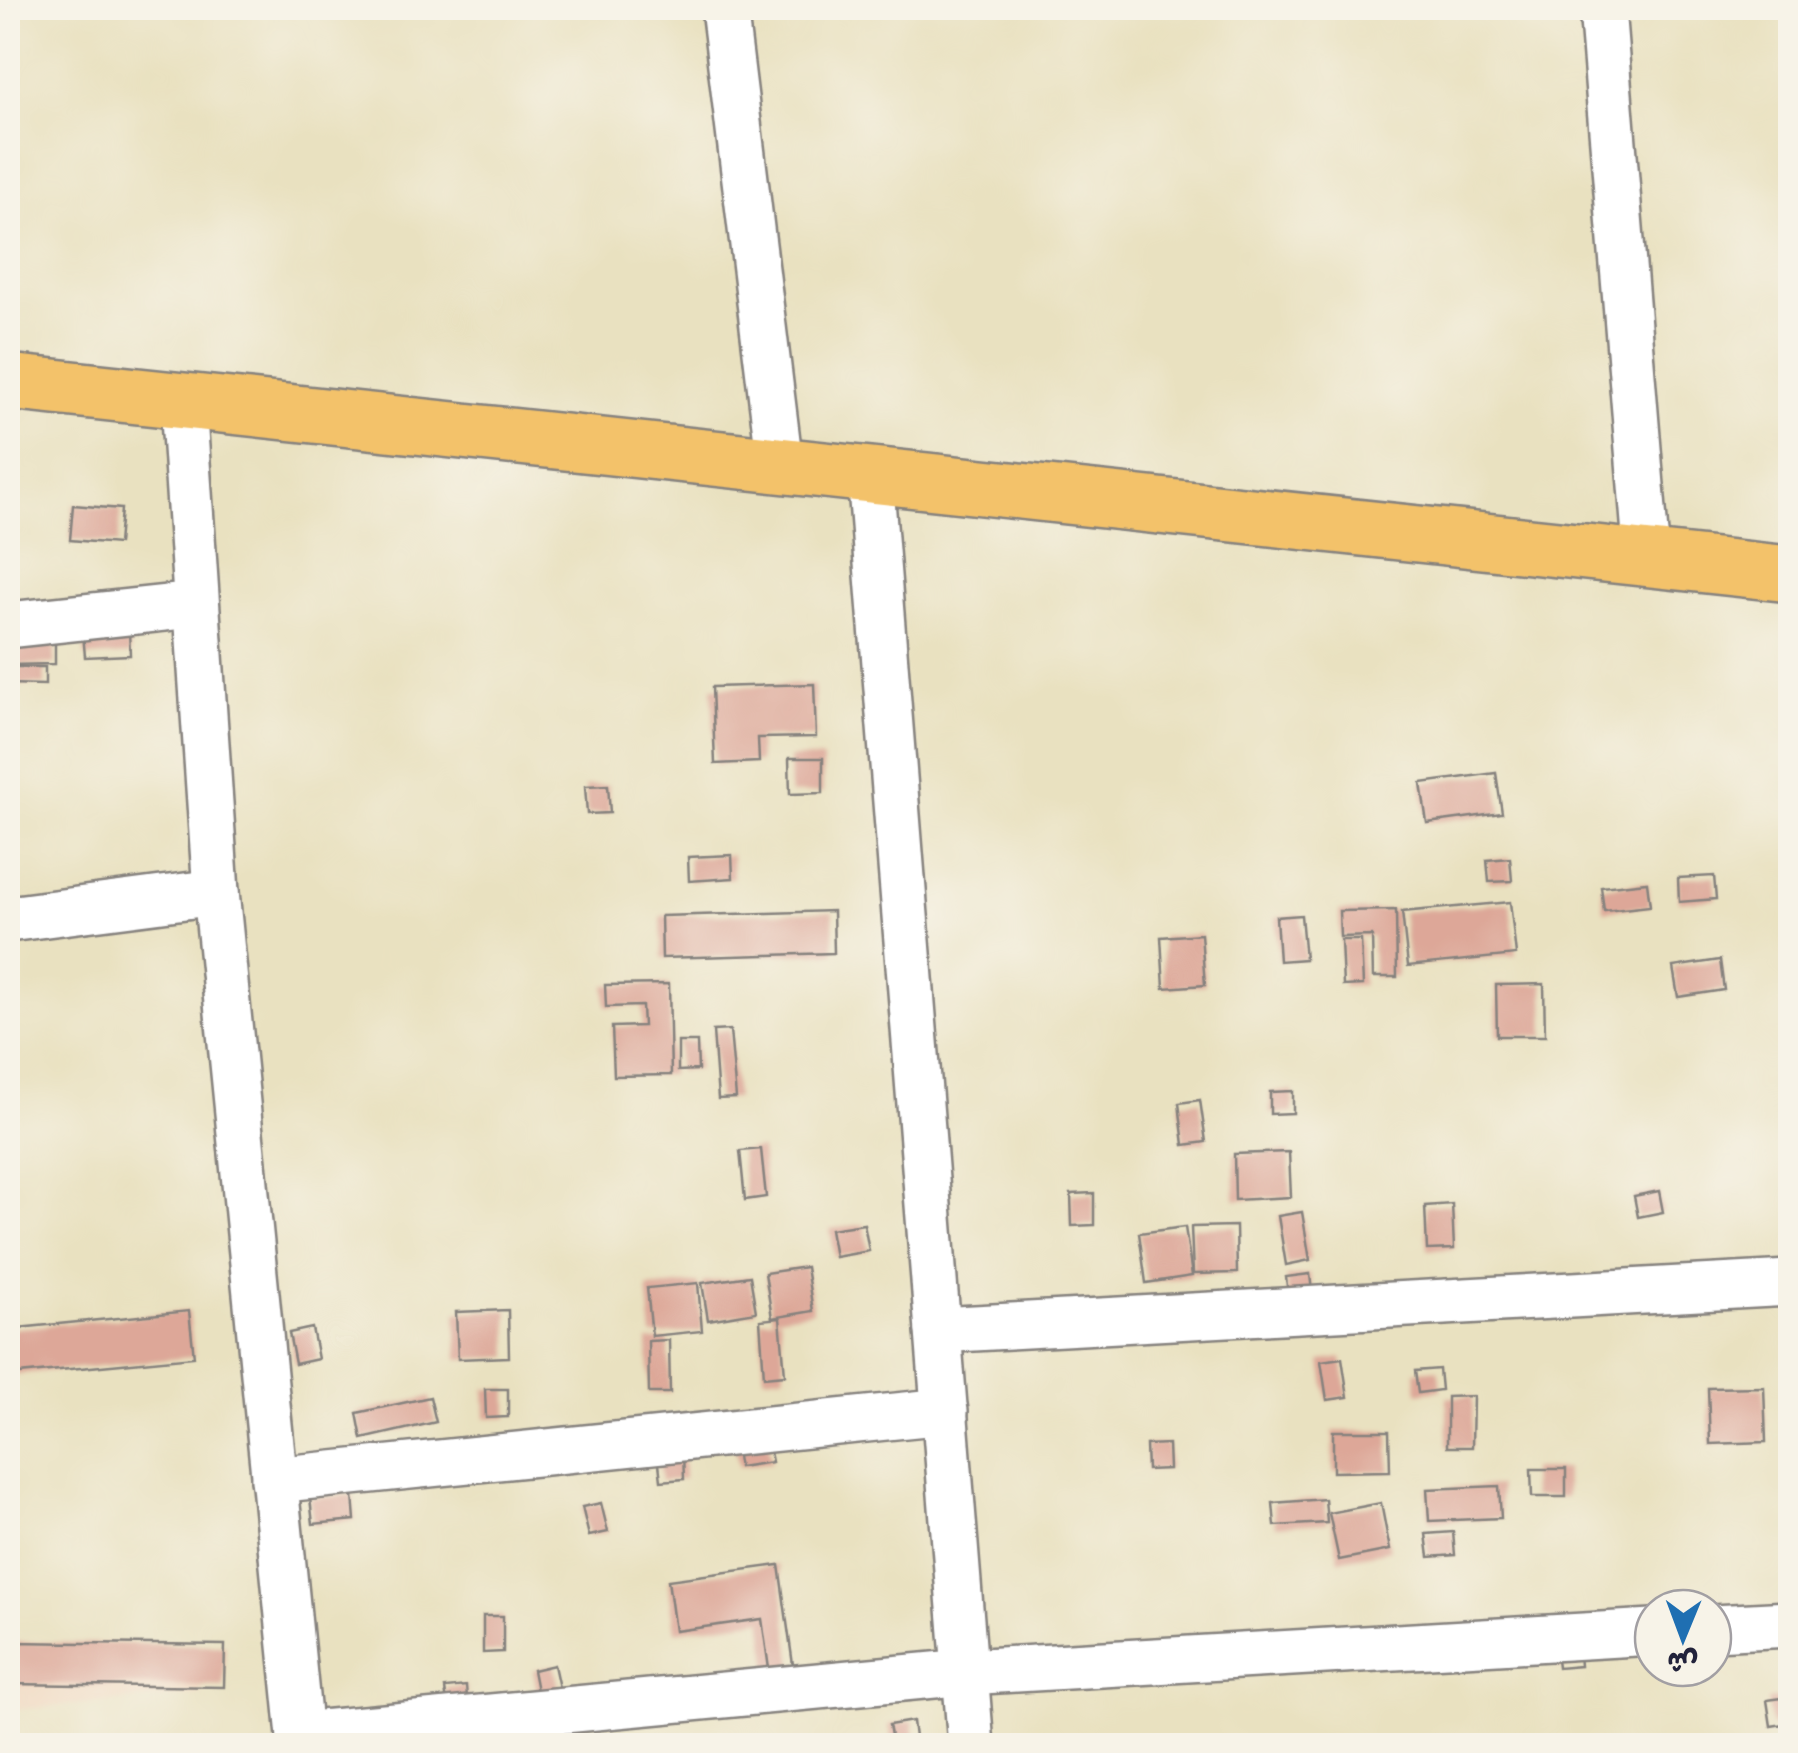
<svg xmlns="http://www.w3.org/2000/svg" width="1798" height="1753" font-family="Mali,'Playpen Sans Arabic',sans-serif">
<style>
.built{fill:#f0d6bc}
.building{fill:#dda798}
.lines{fill:none;stroke-linecap:round;stroke-linejoin:round}
.street-casing{stroke:#86827e;stroke-width:50}
.primary-casing{stroke:#86827e;stroke-width:60}
.street{stroke:#fff;stroke-width:45}
.primary{stroke:#f3c26a;stroke-width:55}
</style>
<rect width="100%" height="100%" fill="#f7f3e8"/>
<filter id="ink" filterUnits="userSpaceOnUse"><feTurbulence type="fractalNoise" baseFrequency=".01" numOctaves="2"/><feDisplacementMap in="SourceGraphic" scale="20" xChannelSelector="R" yChannelSelector="G"/><feConvolveMatrix kernelMatrix="1 2 1 2 8 2 1 2 1" color-interpolation-filters="sRGB"/></filter>
<filter id="wash" filterUnits="userSpaceOnUse"><feTurbulence type="fractalNoise" baseFrequency=".0048" numOctaves="4" result="noise"/><feDisplacementMap in="SourceGraphic" scale="40" xChannelSelector="R" yChannelSelector="G"/><feGaussianBlur stdDeviation="2.25" result="paint"/><feColorMatrix in="noise" values="0 0 0 0 0 0 0 0 0 0 0 0 0 0 0 0 0 1.4 0 .05"/><feComposite in="paint" operator="in"/></filter>
<g filter="url(#wash)">
<rect width="100%" height="100%" fill="#e9e1c0"/>
<polygon class="built" points="199,1662 202,1695 8,1710 8,1677"/>
<g id="blocks">
<g class="building">
<polygon points="73,505 121,509 118,544 70,540"/>
<polygon points="129,630 130,655 85,657 83,632"/>
<polygon points="55,640 55,664 8,665 8,641"/>
<polygon points="8,667 45,667 45,685 8,684"/>
<polygon points="814,684 816,737 758,738 759,762 715,764 712,687"/>
<polygon points="789,758 823,758 823,793 790,794"/>
<polygon points="1496,773 1502,813 1427,823 1421,783"/>
<polygon points="608,785 610,813 587,814 585,786"/>
<polygon points="732,855 733,878 689,881 688,857"/>
<polygon points="1510,858 1512,881 1489,882 1487,860"/>
<polygon points="1714,876 1716,899 1679,902 1678,878"/>
<polygon points="1647,882 1650,906 1604,911 1601,887"/>
<polygon points="1510,902 1516,955 1408,966 1402,912"/>
<polygon points="1396,910 1397,977 1373,977 1372,936 1340,937 1339,911"/>
<polygon points="833,911 834,953 662,958 661,916"/>
<polygon points="1301,915 1305,959 1279,961 1276,917"/>
<polygon points="1201,934 1205,985 1164,988 1161,937"/>
<polygon points="1341,940 1361,940 1363,985 1343,986"/>
<polygon points="1720,960 1724,990 1678,997 1673,967"/>
<polygon points="669,984 671,1075 614,1076 612,1027 643,1026 642,1006 606,1007 605,985"/>
<polygon points="1544,984 1545,1036 1497,1036 1496,985"/>
<polygon points="730,1030 736,1098 718,1099 713,1031"/>
<polygon points="678,1042 697,1042 698,1070 678,1071"/>
<polygon points="1293,1091 1293,1113 1270,1114 1270,1092"/>
<polygon points="1200,1100 1206,1142 1184,1145 1179,1103"/>
<polygon points="761,1149 766,1197 745,1200 740,1151"/>
<polygon points="1289,1152 1291,1197 1235,1200 1234,1154"/>
<polygon points="1659,1191 1663,1212 1638,1217 1634,1196"/>
<polygon points="1094,1193 1094,1225 1072,1226 1071,1194"/>
<polygon points="1452,1204 1454,1249 1427,1250 1425,1206"/>
<polygon points="1302,1212 1310,1260 1286,1265 1278,1216"/>
<polygon points="864,1224 869,1251 835,1257 830,1229"/>
<polygon points="1236,1226 1237,1273 1193,1274 1191,1227"/>
<polygon points="1185,1227 1192,1276 1146,1283 1139,1233"/>
<polygon points="806,1267 813,1311 772,1318 765,1273"/>
<polygon points="1310,1274 1315,1319 1291,1322 1286,1277"/>
<polygon points="750,1276 756,1312 708,1320 702,1283"/>
<polygon points="698,1283 702,1331 652,1336 647,1288"/>
<polygon points="508,1310 509,1357 458,1359 456,1312"/>
<polygon points="189,1311 194,1357 8,1375 8,1329"/>
<polygon points="780,1318 785,1375 764,1377 760,1320"/>
<polygon points="312,1328 318,1359 295,1364 289,1333"/>
<polygon points="669,1340 670,1393 649,1393 648,1341"/>
<polygon points="1342,1358 1348,1397 1327,1400 1321,1361"/>
<polygon points="1439,1369 1441,1390 1418,1393 1415,1371"/>
<polygon points="1764,1387 1766,1442 1710,1444 1708,1388"/>
<polygon points="485,1389 508,1389 508,1417 486,1418"/>
<polygon points="1473,1396 1472,1447 1447,1447 1447,1397"/>
<polygon points="430,1397 436,1422 362,1439 357,1413"/>
<polygon points="1333,1431 1389,1431 1390,1471 1333,1472"/>
<polygon points="768,1441 772,1462 739,1467 735,1447"/>
<polygon points="1168,1444 1169,1469 1147,1470 1146,1445"/>
<polygon points="683,1453 684,1479 661,1481 658,1455"/>
<polygon points="1531,1469 1566,1469 1566,1497 1532,1497"/>
<polygon points="1499,1486 1501,1518 1429,1521 1427,1489"/>
<polygon points="353,1495 355,1520 313,1524 310,1498"/>
<polygon points="1325,1499 1327,1523 1275,1526 1273,1503"/>
<polygon points="601,1503 608,1532 589,1536 582,1507"/>
<polygon points="1381,1503 1390,1550 1339,1560 1329,1513"/>
<polygon points="1453,1532 1455,1555 1429,1557 1426,1534"/>
<polygon points="779,1565 794,1672 770,1676 762,1619 675,1631 668,1580"/>
<polygon points="483,1616 503,1616 503,1652 483,1653"/>
<polygon points="1578,1641 1580,1666 1558,1668 1555,1643"/>
<polygon points="11,1642 225,1645 224,1687 10,1684"/>
<polygon points="554,1665 561,1697 539,1701 533,1670"/>
<polygon points="466,1686 468,1709 448,1711 445,1688"/>
<polygon points="1790,1697 1790,1723 1771,1726 1767,1700"/>
<polygon points="913,1721 916,1746 893,1746 889,1725"/>
<polygon points="703,1740 703,1746 675,1746 675,1743"/>
</g>
</g>
</g>
<g filter="url(#ink)">
<use href="#blocks" fill-opacity="0" stroke="#86827e" stroke-width="2.5"/>
<g class="lines">
<g class="street-casing">
<g id="street">
<polyline points="724,8 780,465"/>
<polyline points="1602,8 1647,559"/>
<polyline points="183,403 216,892 301,1746"/>
<polyline points="870,475 971,1746"/>
<polyline points="8,625 194,605"/>
<polyline points="8,919 216,892"/>
<polyline points="938,1330 1790,1283"/>
<polyline points="274,1480 945,1411"/>
<polyline points="1713,1628 1790,1624"/>
<polyline points="300,1735 966,1672 1653,1632"/>
</g>
</g>
<g class="primary-casing">
<polyline id="primary" points="8,382 1790,574"/>
</g>
<use href="#street" class="street"/>
<use href="#primary" class="primary"/>
</g>
</g>
<rect width="1798" height="1753" fill="none" stroke="#f7f3e8" stroke-width="40"/>
<g transform="translate(1683 1638) rotate(181)"><circle r="48" fill="#f7f3e8" stroke="#a29fa3" stroke-width="2.5"/>
<path d="M0-8L18 38L0 25L-18 38Z" fill="#1f6fb2"/>
<text y="-15" font-size="28" font-weight="bold" text-anchor="middle" fill="#22223b">ش</text>
</g>
</svg>
